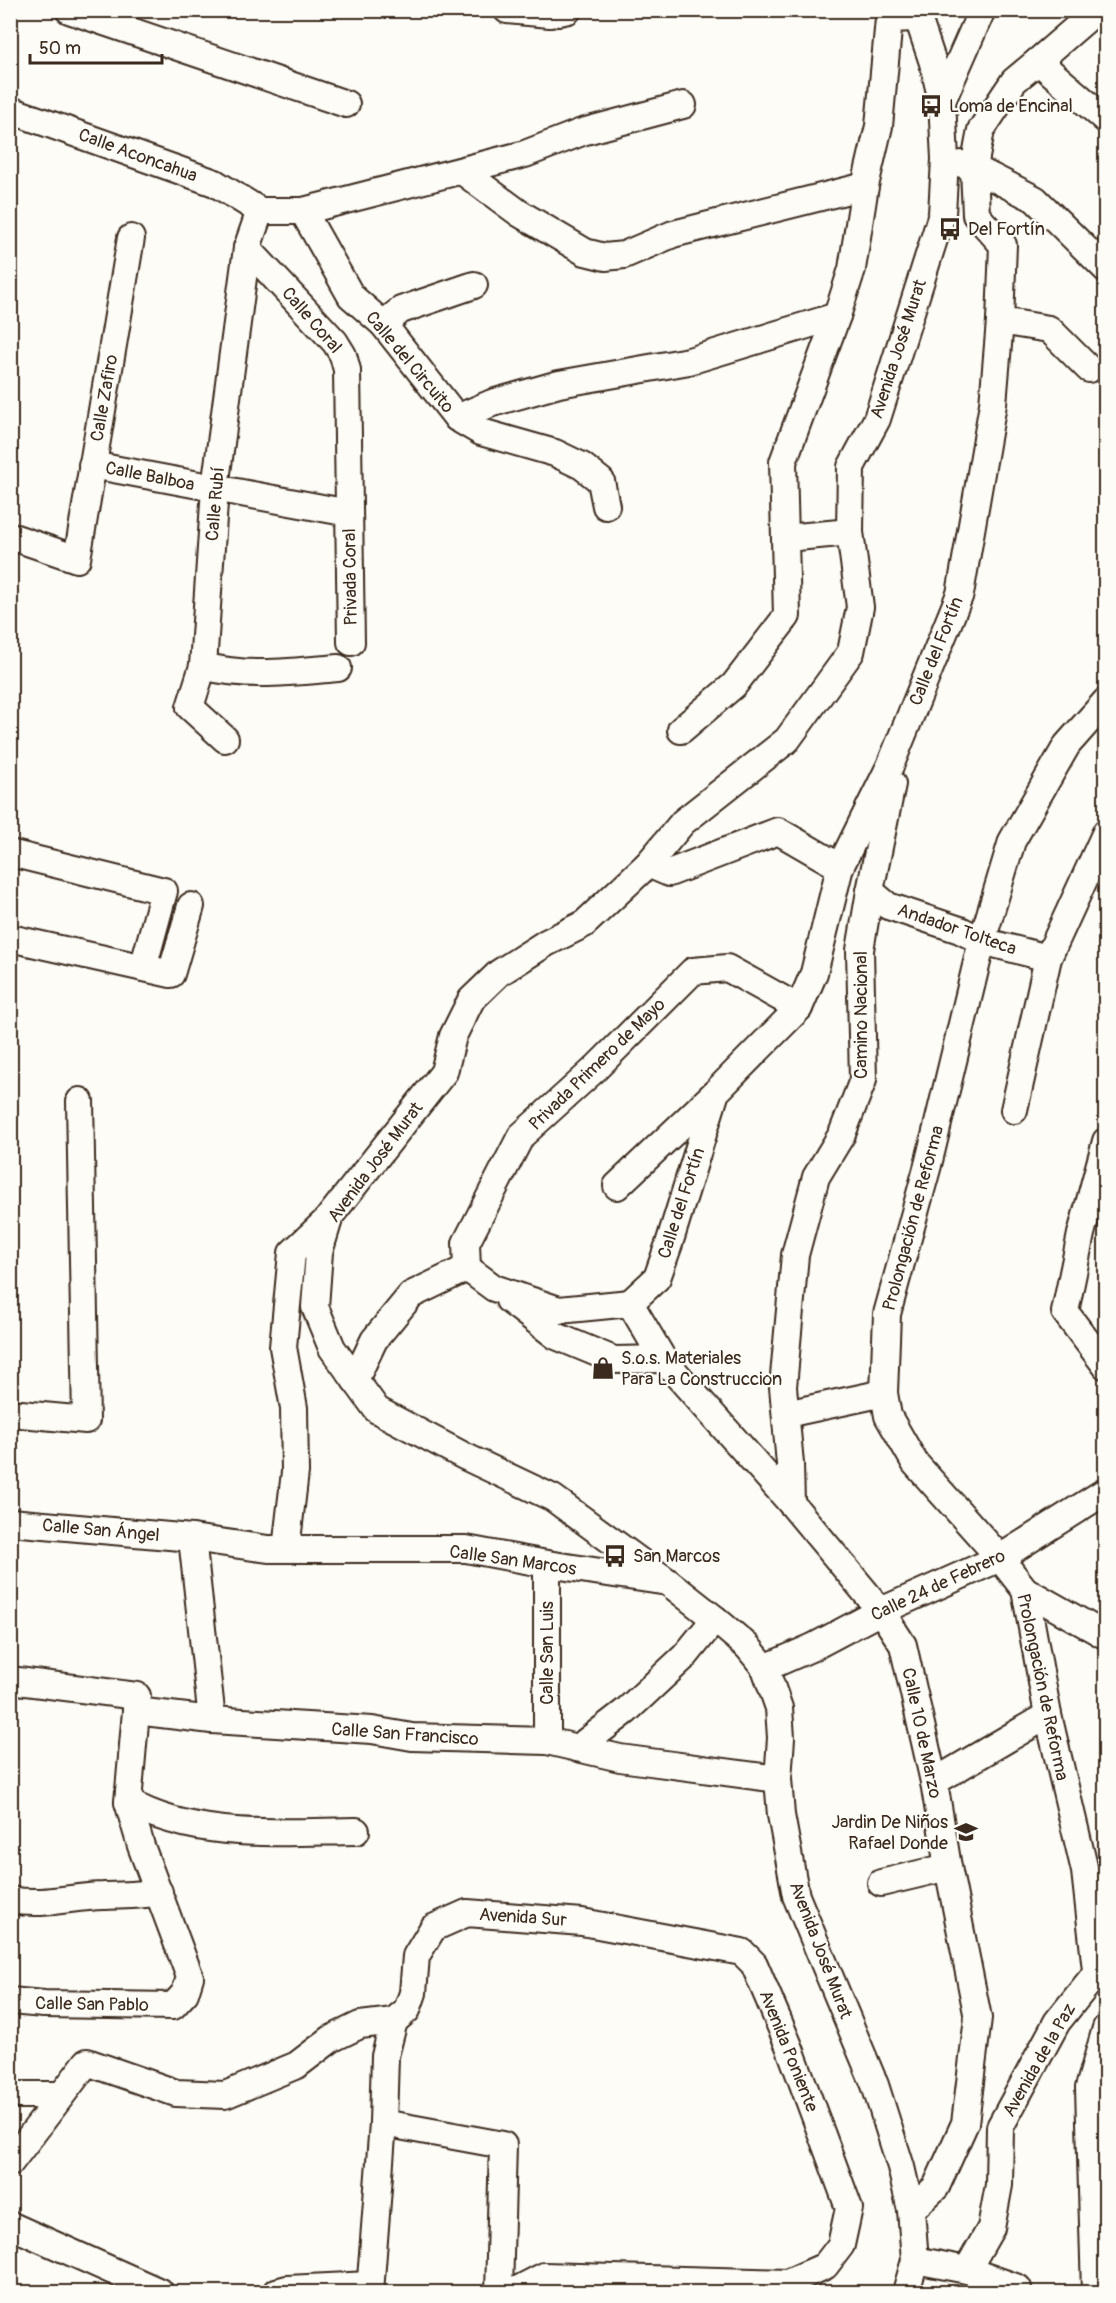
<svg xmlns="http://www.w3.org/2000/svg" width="1116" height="2303" font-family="Pangolin,sans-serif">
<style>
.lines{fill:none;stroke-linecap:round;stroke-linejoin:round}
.minor-casing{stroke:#3b2a1e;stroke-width:30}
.minor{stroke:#fdfcf7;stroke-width:26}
.labels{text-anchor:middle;stroke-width:4.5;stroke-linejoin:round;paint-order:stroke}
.poi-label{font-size:18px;fill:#3b2a1e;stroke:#fdfcf7;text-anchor:start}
.street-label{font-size:18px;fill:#3b2a1e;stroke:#fdfcf7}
</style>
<rect width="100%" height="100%" fill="#fdfcf7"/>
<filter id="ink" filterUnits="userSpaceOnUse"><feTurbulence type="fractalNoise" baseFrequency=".0167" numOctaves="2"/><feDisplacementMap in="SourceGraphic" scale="12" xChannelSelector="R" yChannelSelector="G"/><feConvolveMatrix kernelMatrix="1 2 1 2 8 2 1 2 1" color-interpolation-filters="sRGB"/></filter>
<g filter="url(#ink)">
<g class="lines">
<g class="minor-casing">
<g id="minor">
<polyline points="69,10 346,104"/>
<polyline points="507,10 550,14 568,10"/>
<polyline points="1038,61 1097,10"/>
<polyline points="942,101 982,10"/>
<polyline points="10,110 215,183 260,211"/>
<polyline points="962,164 974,168 1035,199 1106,269"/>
<polyline points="462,171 519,213 585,252 605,257 624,255 673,234 865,186"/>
<polyline points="260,211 303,211 525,154 582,132 683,105"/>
<polyline points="303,211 351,296 383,324 457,418 481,432 555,453 582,466 601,481 606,506"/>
<polyline points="247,248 335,342 343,355 347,370 351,642"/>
<polyline points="1000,321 1049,329 1089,369"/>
<polyline points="383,324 401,310 474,285"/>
<polyline points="457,418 492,403 559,384 689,361 837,316"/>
<polyline points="92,465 349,513"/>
<polyline points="10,536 77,559 131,238"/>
<polyline points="786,538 850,532"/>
<path d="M203 666C247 678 292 672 338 668"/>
<polyline points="681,730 734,685 787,616 783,462 837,316 852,269 865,186 879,126 889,19 918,18"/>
<polyline points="225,739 190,707 203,666 215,488 247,248 260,211"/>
<polyline points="10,853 164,891 143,968"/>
<polyline points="648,864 669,873 778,831 840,867"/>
<polyline points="870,891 888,906 960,930 982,941 1048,958"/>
<polyline points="10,938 171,974 191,906"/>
<polyline points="1014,1110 1048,958 1106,832"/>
<polyline points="1106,1141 1081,1234 1065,1312 1106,1366"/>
<polyline points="617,1186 714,1094"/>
<polyline points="467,1268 494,1288 559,1310 630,1303 663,1359 791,1503 881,1611 903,1645 934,1782 948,1867 978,2018 965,2123 936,2187 911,2210"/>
<polyline points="467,1268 466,1243 521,1136 595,1069 693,971 727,968 799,1008"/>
<polyline points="509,1300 556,1336 614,1360 663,1359"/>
<polyline points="630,1303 657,1278 669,1244 716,1092 799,1008 814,973 840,867 890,766 960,594 993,404 1000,321 1003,245 976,215 974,168 981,130 1014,81 1038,61 1106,120"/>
<polyline points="355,1380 374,1340 411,1295 467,1268"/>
<polyline points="10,1413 86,1420 80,1101"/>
<polyline points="786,1414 884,1393"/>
<polyline points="791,1503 790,1464 783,1387 795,1255 816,1177 842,1134 863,1080 860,950 870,891 892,784"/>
<polyline points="10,1522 192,1538 268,1549 466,1549 547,1564 668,1582"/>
<polyline points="192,1538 212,1720"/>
<polyline points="286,1549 295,1472 294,1408 283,1347 292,1253 328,1219"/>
<polyline points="1025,1590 1106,1636"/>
<polyline points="765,1668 813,1647 881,1611 1000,1558 1106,1491"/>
<polyline points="10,1680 137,1696 136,1711 212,1720 372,1730 412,1737 547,1741 620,1758 778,1779"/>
<polyline points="547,1741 547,1564"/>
<polyline points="578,1748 626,1711 685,1656 715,1619"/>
<polyline points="934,1782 1048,1715"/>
<path d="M128 1802C196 1840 280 1832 356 1831"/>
<polyline points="881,1883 948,1867"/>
<path d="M10 1900C46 1906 69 1897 103 1896 122 1895 140 1896 159 1892"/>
<polyline points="1096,1970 1085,1871 1048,1715 1025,1590 1000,1558 915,1463 888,1416 884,1393 887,1314 928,1165 982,941 1012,841 1067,745 1106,701"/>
<polyline points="10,2001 44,2004 173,2006 185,1993 190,1977 141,1846 128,1802 136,1711"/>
<polyline points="10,2095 61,2095"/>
<polyline points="383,2123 503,2145 499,2292"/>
<polyline points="10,2163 87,2062 176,2093 225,2095 297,2065 331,2039 360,2025 394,2021 407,2010 413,1993 416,1956 433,1928 467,1913 582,1922 742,1952 754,1964 789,2046 849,2208 841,2245 825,2266 787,2283 544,2276 513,2292"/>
<polyline points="10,2225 160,2292"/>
<polyline points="915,2260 967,2270 1018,2288 1018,2292"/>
<polyline points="967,2270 991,2228 999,2185 1000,2127 1057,2022 1106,1961"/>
<polyline points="276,2292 287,2289 370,2285"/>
<polyline points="370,2292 383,2123 385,2056 394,2021"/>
<polyline points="906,2292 915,2260 911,2210 901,2167 875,2085 796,1896 781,1815 778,1779 781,1738 779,1708 765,1668 748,1647 715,1619 668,1582 553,1498 464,1456 377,1410 332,1348 315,1307 319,1252 330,1216 444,1072 453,1036 471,1000 499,973 546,943 584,924 648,864 683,822 787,740 851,652 860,607 850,532 851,467 877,419 942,214 945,159 942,101 933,63 918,18 913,10"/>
<polyline points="1095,2292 1089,2088 1106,2028"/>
</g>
</g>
<use href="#minor" class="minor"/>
</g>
</g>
<defs>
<g id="bus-bare" transform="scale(1.8)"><path d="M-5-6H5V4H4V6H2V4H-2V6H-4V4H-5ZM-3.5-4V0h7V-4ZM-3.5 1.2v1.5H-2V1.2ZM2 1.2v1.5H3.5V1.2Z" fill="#3b2a1e" stroke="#fdfcf7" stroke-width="2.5" paint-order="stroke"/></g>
<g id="shop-bare" transform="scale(1.8)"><path d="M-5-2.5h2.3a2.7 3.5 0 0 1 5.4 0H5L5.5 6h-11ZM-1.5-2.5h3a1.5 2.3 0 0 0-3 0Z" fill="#3b2a1e" stroke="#fdfcf7" stroke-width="2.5" paint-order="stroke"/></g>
<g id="school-bare" transform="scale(1.8)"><path d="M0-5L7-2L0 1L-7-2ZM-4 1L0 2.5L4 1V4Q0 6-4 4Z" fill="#3b2a1e" stroke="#fdfcf7" stroke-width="2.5" paint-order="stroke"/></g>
</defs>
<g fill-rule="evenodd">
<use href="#bus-bare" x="931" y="106"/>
<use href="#bus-bare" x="950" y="229"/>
<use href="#shop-bare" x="603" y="1368"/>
<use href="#bus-bare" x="615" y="1556"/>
<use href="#school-bare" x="966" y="1832"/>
</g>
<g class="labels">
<g class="poi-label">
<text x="949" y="112">Loma de Encinal</text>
<text x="968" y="235">Del Fortín</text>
<text x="621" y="1364">S.o.s. Materiales<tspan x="621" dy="21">Para La Construccion</tspan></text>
<text x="633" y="1562">San Marcos</text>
<text x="948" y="1828" text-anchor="end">Jardin De Niños<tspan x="948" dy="21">Rafael Donde</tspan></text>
</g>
<g class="street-label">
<text transform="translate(138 155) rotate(20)" y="6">Calle Aconcahua</text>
<text transform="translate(312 320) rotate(49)" y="6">Calle Coral</text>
<text transform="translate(898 349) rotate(-72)" y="6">Avenida José Murat</text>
<text transform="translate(410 362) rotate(50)" y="6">Calle del Circuito</text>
<text transform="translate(104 398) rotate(-80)" y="6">Calle Zafiro</text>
<text transform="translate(150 476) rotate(11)" y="6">Calle Balboa</text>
<text transform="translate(215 504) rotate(-85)" y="6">Calle Rubí</text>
<text transform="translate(350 577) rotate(-91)" y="6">Privada Coral</text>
<text transform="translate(936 651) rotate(-68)" y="6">Calle del Fortín</text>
<text transform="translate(957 929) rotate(19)" y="6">Andador Tolteca</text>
<text transform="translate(861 1015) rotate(-90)" y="6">Camino Nacional</text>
<text transform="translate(597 1064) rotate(-44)" y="6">Privada Primero de Mayo</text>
<text transform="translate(375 1162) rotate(-53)" y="6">Avenida José Murat</text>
<text transform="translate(681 1203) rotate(-72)" y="6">Calle del Fortín</text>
<text transform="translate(913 1218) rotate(-75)" y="6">Prolongación de Reforma</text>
<text transform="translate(101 1530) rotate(5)" y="6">Calle San Ángel</text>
<text transform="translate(513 1560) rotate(8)" y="6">Calle San Marcos</text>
<text transform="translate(938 1585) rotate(-25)" y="6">Calle 24 de Febrero</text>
<text transform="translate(547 1653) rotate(-90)" y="6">Calle San Luis</text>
<text transform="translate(1043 1687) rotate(78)" y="6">Prolongación de Reforma</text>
<text transform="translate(922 1733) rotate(78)" y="6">Calle 10 de Marzo</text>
<text transform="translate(405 1734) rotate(4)" y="6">Calle San Francisco</text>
<text transform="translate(523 1917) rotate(4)" y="6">Avenida Sur</text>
<text transform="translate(821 1950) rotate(69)" y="6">Avenida José Murat</text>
<text transform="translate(92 2004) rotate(1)" y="6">Calle San Pablo</text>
<text transform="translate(789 2051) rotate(68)" y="6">Avenida Poniente</text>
<text transform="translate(1039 2060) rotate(-60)" y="6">Avenida de la Paz</text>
</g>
</g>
<rect width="1116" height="2303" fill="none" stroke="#fdfcf7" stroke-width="36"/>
<rect x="18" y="18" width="1080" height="2267" fill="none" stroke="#3b2a1e" stroke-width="2" filter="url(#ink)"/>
<path d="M30 54v9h132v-9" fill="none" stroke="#3b2a1e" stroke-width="3"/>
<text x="39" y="54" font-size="18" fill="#3b2a1e" stroke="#fdfcf7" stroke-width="4.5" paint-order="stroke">50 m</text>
</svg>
